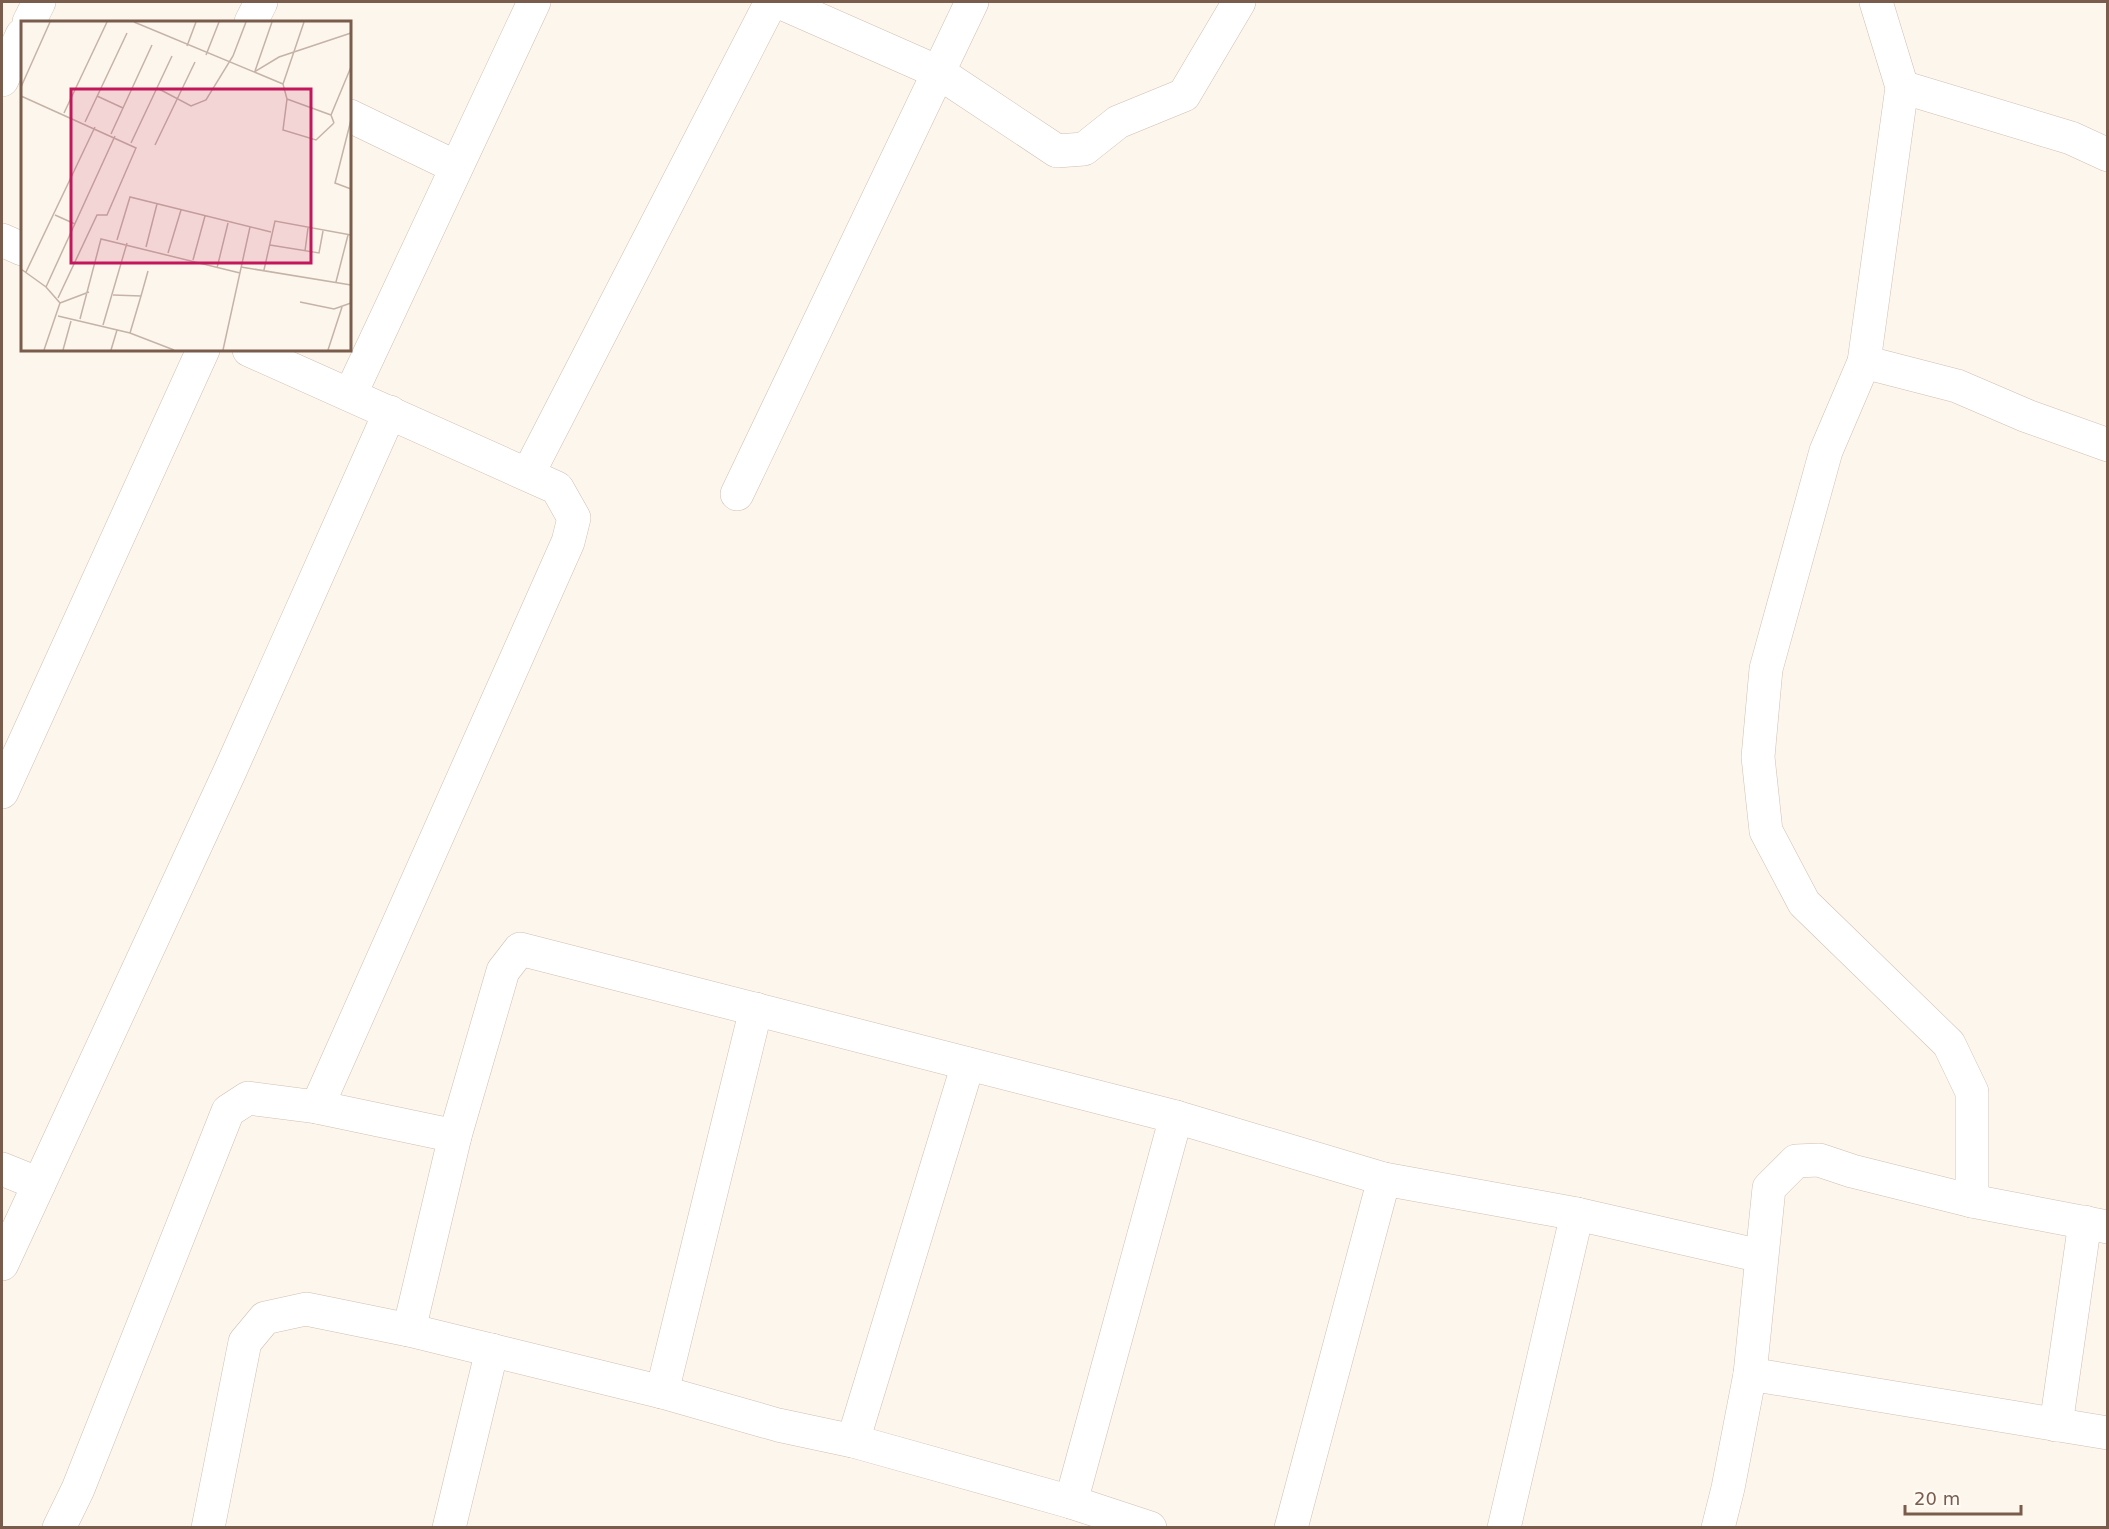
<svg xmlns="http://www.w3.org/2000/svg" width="2109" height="1529" font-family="'DejaVu Sans',sans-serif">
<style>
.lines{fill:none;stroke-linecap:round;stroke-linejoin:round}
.minor-casing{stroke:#d1beb0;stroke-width:34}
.minor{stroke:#fff;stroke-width:33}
.inset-road{fill:none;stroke:#c5b3a7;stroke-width:1.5}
.view{fill:#c2185b;fill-opacity:0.15;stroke:#c2185b;stroke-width:3}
.inset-edge{fill:none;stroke:#7a5c4d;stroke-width:3}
</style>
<rect width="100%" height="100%" fill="#fdf6ec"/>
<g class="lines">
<g class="minor-casing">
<g id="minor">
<polyline points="779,2 938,72 1057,151 1084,149 1118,122 1184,95 1239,2"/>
<polyline points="1876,2 1902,87 1864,362 1826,451 1766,669 1758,757 1766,831 1804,903 1949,1044 1972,1092 1972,1201"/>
<polyline points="29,22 39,2"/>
<polyline points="251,22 261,2"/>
<polyline points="2,80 22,35"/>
<polyline points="1902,87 2071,138 2108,155"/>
<polyline points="350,116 456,167"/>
<polyline points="2,240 22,249"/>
<polyline points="1864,362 1957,386 2027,416 2108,445"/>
<polyline points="351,393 534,2"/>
<polyline points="528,474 771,2"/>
<polyline points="737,494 972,2"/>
<polyline points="2,792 203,350"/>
<polyline points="317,1107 455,1136"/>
<polyline points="2,1169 39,1184"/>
<polyline points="2,1264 230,771 390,412"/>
<polyline points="409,1330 455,1136 503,971 520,949 1176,1117 1384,1179 1577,1214 1761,1256"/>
<polyline points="1750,1374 2108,1433"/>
<polyline points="662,1392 756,1009"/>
<polyline points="2056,1425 2085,1222"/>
<polyline points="853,1441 968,1064"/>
<polyline points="1071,1502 1176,1117"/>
<polyline points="59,1528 78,1489 228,1111 248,1098 317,1107 568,542 574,518 557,488 249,350"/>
<polyline points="208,1528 245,1342 265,1318 306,1309 409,1330 662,1392 778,1425 853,1441 1071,1502 1150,1528"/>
<polyline points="449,1528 492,1350"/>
<polyline points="1291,1528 1384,1179"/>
<polyline points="1504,1528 1577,1214"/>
<polyline points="1718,1528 1728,1488 1750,1374 1769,1188 1796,1161 1819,1160 1852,1171 1972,1201 2108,1227"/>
</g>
</g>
<use href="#minor" class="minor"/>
</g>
<g transform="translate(21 21)">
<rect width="330" height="330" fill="#fdf6ec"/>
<path class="inset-road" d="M113 1 262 63M283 1 262 63 266 78 262 109 295 119 313 102M166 25 175 1M185 34 198 1M234 50 251 1M233 51 258 36 330 12M0 66 29 1M138 68 170 85 185 79 212 35 225 1M0 75 115 127 86 194H76L37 277M76 75 102 87M266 78 310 94M43 92 86 1M330 99 314 162 330 168M64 101 106 12M313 102 310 94 330 46M90 113 131 24M110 122 151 35M134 124 174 41M34 194 54 203M96 219 109 176 250 211M249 224 298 232 302 210M125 226 136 183M284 230 287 207M147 232 160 189M172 239 184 195M220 246 330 264M196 247 207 202M0 248 25 266 39 282 23 329M243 249 254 200 330 214M5 251 74 106M315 261 327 214M25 266 94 115M92 274 120 275 127 250M279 281 313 288 330 282M39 282 68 271M37 295 109 312 153 329M59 298 80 218 219 252M82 304 106 222M109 312 120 275M42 329 50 300M90 329 96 309M202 329 229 206M307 329 321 286"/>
<path class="view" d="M50 68H290V242H50Z"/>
<rect width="330" height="330" class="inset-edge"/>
</g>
<rect width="2109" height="1529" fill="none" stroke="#7a5c4d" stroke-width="6"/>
<path d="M1905 1505v9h116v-9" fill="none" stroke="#7a5c4d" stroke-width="3"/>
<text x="1914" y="1505" font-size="18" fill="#7a5c4d" stroke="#fffaf3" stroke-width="4.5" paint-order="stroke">20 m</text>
</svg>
